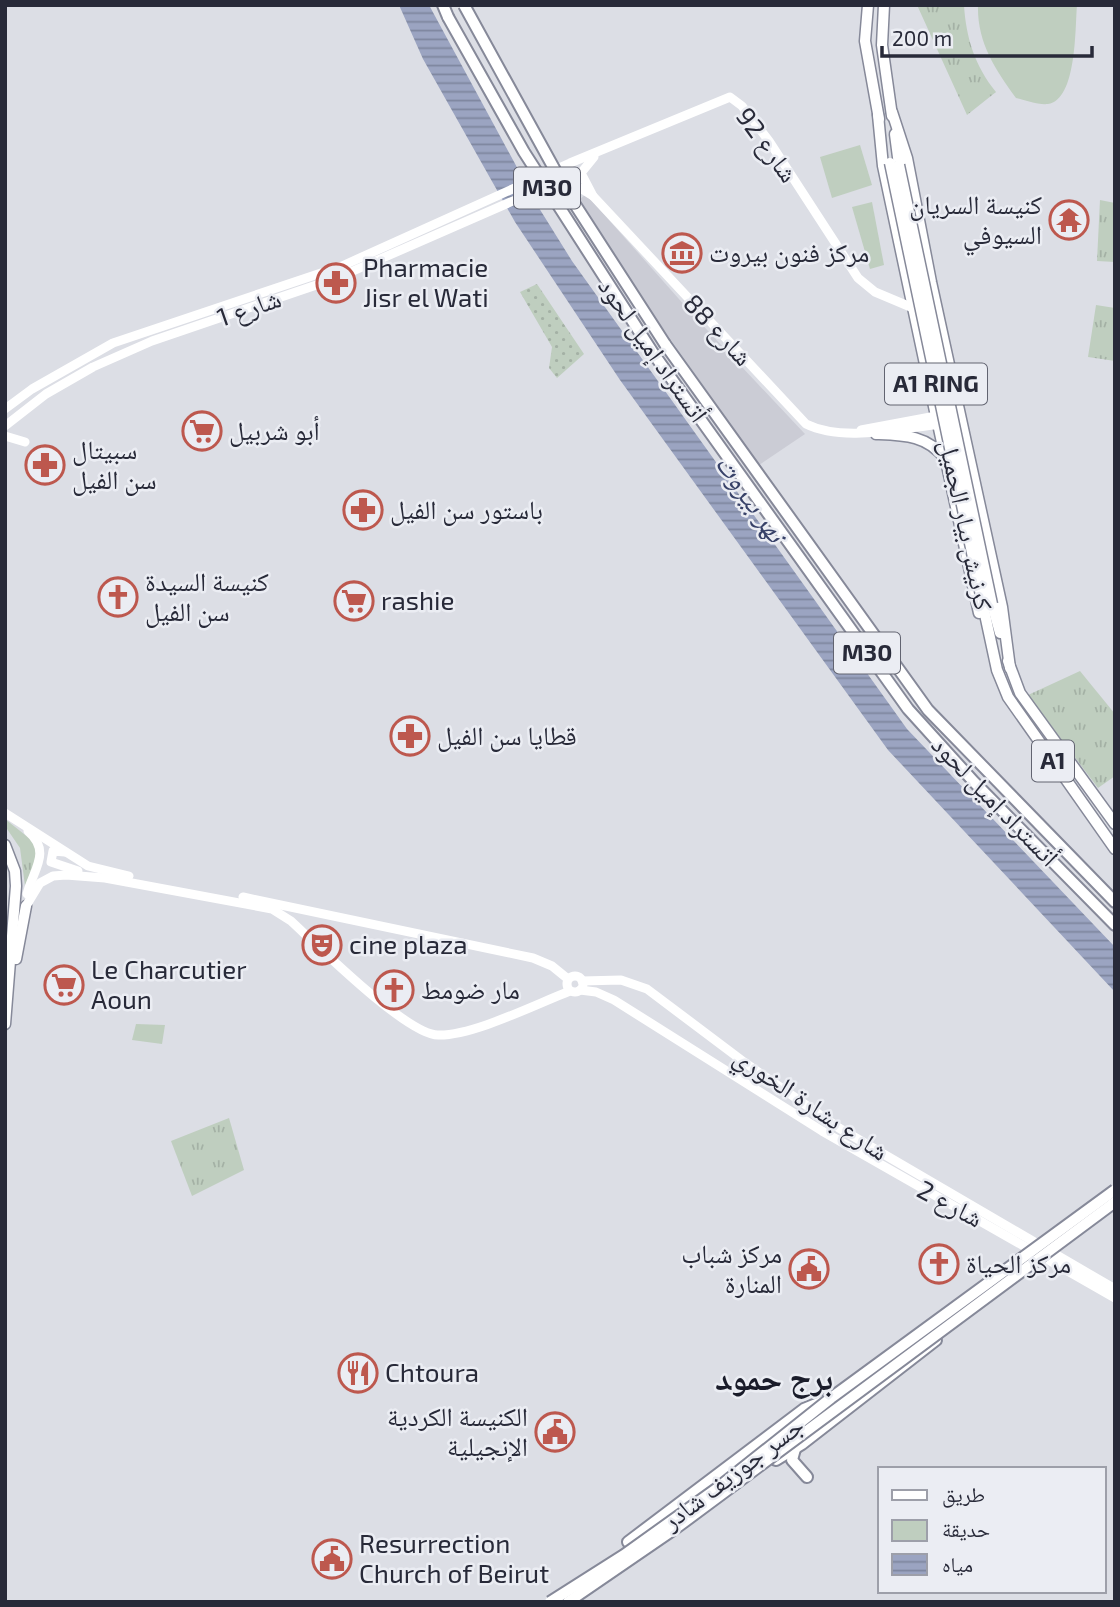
<svg xmlns="http://www.w3.org/2000/svg" width="1120" height="1607" font-family="'Exo 2','Noto Naskh Arabic',sans-serif">
<style>
.built{fill:#cbccd5}
.grass{fill:url(#grass-tufts)}
.park{fill:#bfcebf}
.garden{fill:url(#garden-dots)}
.water{fill:url(#water-rules)}
.lines{fill:none;stroke-linecap:round;stroke-linejoin:round}
.trunk-casing{stroke:#868999;stroke-width:13}
.motorway-casing{stroke:#868999;stroke-width:14}
.secondary{stroke:#fff;stroke-width:9}
.trunk{stroke:#fff;stroke-width:10}
.motorway{stroke:#fff;stroke-width:10}
.trunk-bridge-casing{stroke:#868999;stroke-width:13;stroke-linecap:butt}
.motorway-bridge-casing{stroke:#868999;stroke-width:14;stroke-linecap:butt}
.trunk-bridge{stroke:#fff;stroke-width:10}
.motorway-bridge{stroke:#fff;stroke-width:10}
.labels{text-anchor:middle;stroke-width:5;stroke-linejoin:round;paint-order:stroke}
.shield{fill:#ebedf3;stroke:#626471;stroke-width:2}
.shield-label{font-size:24px;font-weight:bold;fill:#282a39}
.street-label{font-size:26px;fill:#282a39;stroke:#ebedf3}
.poi-label{font-size:26px;fill:#282a39;stroke:#ebedf3;text-anchor:start}
.water-label{font-size:28px;font-style:italic;fill:#374168;stroke:#ebedf3}
.district-label{font-size:33px;font-weight:bold;fill:#1a1c2a;stroke:#ebedf3}
</style>
<defs>
<pattern id="grass-tufts" width="24" height="20" patternUnits="userSpaceOnUse" patternTransform="scale(1.75)"><rect width="24" height="20" fill="#bfcebf"/><path d="M3 7l-1-3M5 7V3M7 7l1-3M15 17l-1-3M17 17v-4M19 17l1-3" fill="none" stroke="#a4b1a5"/></pattern>
<pattern id="garden-dots" width="8" height="8" patternUnits="userSpaceOnUse" patternTransform="scale(1.75)"><rect width="8" height="8" fill="#bfcebf"/><path d="M2 2h.1M6 6h.1" fill="none" stroke="#a4b1a5" stroke-width="1.8" stroke-linecap="round"/></pattern>
<pattern id="water-rules" width="6" height="5" patternUnits="userSpaceOnUse" patternTransform="scale(1.75)"><rect width="6" height="5" fill="#9ba4c1"/><path d="M0 2.5h6" fill="none" stroke="#7e869e"/></pattern>
</defs>
<rect width="100%" height="100%" fill="#dcdee5"/>
<polygon class="built" points="586,194 694,316 805,434 759,465 640,296 580,199"/>
<g class="grass">
<path d="M917 5H964C966 38 975 66 996 92L967 115Z"/>
<polygon points="1100,200 1115,203 1115,262 1097,261"/>
<polygon points="1096,305 1115,308 1115,361 1088,357"/>
<polygon points="1080,671 1115,714 1115,776 1098,788 1028,695"/>
<polygon points="5,819 34,842 38,855 25,886 20,848 5,826"/>
<polygon points="229,1118 244,1170 192,1196 171,1141"/>
</g>
<g class="park">
<path d="M978 5H1077C1075 28 1077 100 1048 104 1038 105 1025 100 1016 98 995 69 977 42 978 5Z"/>
<polygon points="860,145 872,185 832,198 820,157"/>
<polygon points="872,202 884,265 870,269 852,207"/>
<polygon points="136,1024 165,1025 162,1044 132,1040"/>
</g>
<polygon class="garden" points="537,284 584,354 557,378 549,368 552,347 520,292"/>
<polygon class="water" points="399,5 429,5 539,208 572,261 907,729 1115,947 1115,992 888,750 620,380 515,222 423,59"/>
<g class="lines">
<g class="trunk-casing">
<g id="trunk">
<polyline points="868,5 865,41 879,119"/>
<polyline points="884,5 882,45 892,116"/>
<polyline points="892,112 907,158 931,282 1002,607 1010,668"/>
<polyline points="878,115 883,166 936,416 949,411"/>
<polyline points="895,134 899,165"/>
<polyline points="938,424 979,613"/>
<path d="M876 434C903 435 928 435 945 459"/>
<polyline points="992,604 1000,633"/>
<polyline points="983,605 997,670 1008,697 1115,849"/>
<polyline points="1008,661 1020,693 1115,824"/>
<polyline points="5,845 15,871 16,886 5,1024"/>
<polyline points="16,959 26,906"/>
</g>
</g>
<g class="motorway-casing">
<g id="motorway">
<polyline points="443,5 448,17"/>
<polyline points="665,344 928,710 1115,902"/>
<polyline points="653,353 908,709 974,782 1115,925"/>
<polyline points="795,1449 792,1460 807,1477"/>
<polyline points="776,1460 802,1444 936,1340"/>
<polyline points="628,1542 804,1409 831,1398"/>
</g>
</g>
<g class="secondary">
<path d="M594 157 581 173 593 196 806 424C844 443 904 427 944 424"/>
<polyline points="5,409 32,389 113,343 342,266 570,163 730,97 742,106 769,141 858,278 875,292 913,308"/>
<polyline points="5,426 46,394 93,367 152,341 337,278 538,190 572,183 593,196"/>
<polyline points="861,430 936,416"/>
<polyline points="5,436 25,442"/>
<polyline points="5,813 88,866 129,876"/>
<polyline points="65,852 53,851 51,862 78,871"/>
<path d="M27 894C33 870 52 852 28 831"/>
<polyline points="243,897 533,958 552,966 568,979"/>
<path d="M26 906 40 883 53 876 66 875 105 878 272 909 291 921C317 945 407 1035 438 1035 473 1036 536 1004 570 991"/>
<circle cx="575" cy="984" r="8"/>
<polyline points="582,981 621,980 647,989 744,1062 839,1128 1115,1289"/>
<polyline points="580,990 596,992 614,1000 822,1131 1115,1298"/>
</g>
<use href="#trunk" class="trunk"/>
<use href="#motorway" class="motorway"/>
<g class="trunk-bridge-casing">
<g id="trunk-bridge">
<polyline points="890,163 983,605"/>
<polyline points="899,165 992,604"/>
</g>
</g>
<g class="motorway-bridge-casing">
<g id="motorway-bridge">
<polyline points="464,5 567,192 665,344"/>
<polyline points="448,17 524,152 653,353"/>
<polyline points="550,1602 624,1555 719,1487 831,1398 1115,1190"/>
<polyline points="568,1602 676,1528 1115,1202"/>
</g>
</g>
<use href="#trunk-bridge" class="trunk-bridge"/>
<use href="#motorway-bridge" class="motorway-bridge"/>
</g>
<defs>
<g id="temple-ring" transform="scale(2.0125)"><circle r="9.5" fill="#ebedf3" stroke="#bd584e" stroke-width="1.5"/><path d="M0-6L5-2H3V0L6.5 2.5H4V6H1.5V3h-3V6H-4V2.5H-6.5L-3 0V-2H-5Z" fill="#bd584e"/></g>
<g id="museum-ring" transform="scale(2.0125)"><circle r="9.5" fill="#ebedf3" stroke="#bd584e" stroke-width="1.5"/><path d="M0-6L6-3V-2H-6V-3ZM-5-1h2V3h-2ZM-1-1h2V3h-2ZM3-1h2V3H3ZM-6 4H6V6H-6Z" fill="#bd584e"/></g>
<g id="pharmacy-ring" transform="scale(2.0125)"><circle r="9.5" fill="#ebedf3" stroke="#bd584e" stroke-width="1.5"/><path d="M-2-6h4v4h4v4h-4v4h-4v-4h-4v-4h4Z" fill="#bd584e"/></g>
<g id="supermarket-ring" transform="scale(2.0125)"><circle r="9.5" fill="#ebedf3" stroke="#bd584e" stroke-width="1.5"/><path d="M-6-5.5h2.5l.6 2H6L4.5 2H-2.5L-4.4-4H-6ZM-1.5 3.2a1.3 1.3 0 1 0 .1 0ZM3 3.2a1.3 1.3 0 1 0 .1 0Z" fill="#bd584e"/></g>
<g id="church-ring" transform="scale(2.0125)"><circle r="9.5" fill="#ebedf3" stroke="#bd584e" stroke-width="1.5"/><path d="M-1.2-6h2.4v3.5h3.3v2.4h-3.3V6h-2.4V-.1h-3.3v-2.4h3.3Z" fill="#bd584e"/></g>
<g id="theatre-ring" transform="scale(2.0125)"><circle r="9.5" fill="#ebedf3" stroke="#bd584e" stroke-width="1.5"/><path d="M-5-5.5Q0-4 5-5.5V0Q5 5 0 6Q-5 5-5 0ZM-3.3-2.5H-1v1.5H-3.3ZM1-2.5H3.3v1.5H1ZM-2.8 1Q0 5.5 2.8 1Z" fill="#bd584e"/></g>
<g id="civic-ring" transform="scale(2.0125)"><circle r="9.5" fill="#ebedf3" stroke="#bd584e" stroke-width="1.5"/><path d="M-.6-6.5H3V-4.5H.6V-3L4-1V1h2V6H-6V1h2V-1L-.6-3ZM-1.2 2.5V6h2.4V2.5Z" fill="#bd584e"/></g>
<g id="restaurant-ring" transform="scale(2.0125)"><circle r="9.5" fill="#ebedf3" stroke="#bd584e" stroke-width="1.5"/><path d="M-5-6h1v4h1v-4h1v4h1v-4h1v5L-1.5 .5V6h-2V.5L-5-1ZM5-6V6H3V1.5H1.5Q1.5-4 5-6Z" fill="#bd584e"/></g>
</defs>
<g fill-rule="evenodd">
<use href="#temple-ring" x="1069" y="220"/>
<use href="#museum-ring" x="682" y="253"/>
<use href="#pharmacy-ring" x="336" y="283"/>
<use href="#supermarket-ring" x="202" y="431"/>
<use href="#pharmacy-ring" x="45" y="465"/>
<use href="#pharmacy-ring" x="363" y="510"/>
<use href="#church-ring" x="118" y="597"/>
<use href="#supermarket-ring" x="354" y="601"/>
<use href="#pharmacy-ring" x="410" y="736"/>
<use href="#theatre-ring" x="322" y="945"/>
<use href="#supermarket-ring" x="64" y="985"/>
<use href="#church-ring" x="394" y="990"/>
<use href="#church-ring" x="939" y="1264"/>
<use href="#civic-ring" x="809" y="1269"/>
<use href="#restaurant-ring" x="358" y="1373"/>
<use href="#civic-ring" x="555" y="1432"/>
<use href="#civic-ring" x="332" y="1559"/>
</g>
<g class="labels">
<g class="shield">
<rect x="514" y="167.5" width="66" height="41" rx="5"/>
<rect x="885" y="363.5" width="102" height="41" rx="5"/>
<rect x="834" y="632.5" width="66" height="41" rx="5"/>
<rect x="1032" y="740.5" width="42" height="41" rx="5"/>
</g>
<g class="shield-label">
<text x="547" y="196">M30</text>
<text x="936" y="392">A1 RING</text>
<text x="867" y="661">M30</text>
<text x="1053" y="769">A1</text>
</g>
<g class="street-label">
<text transform="translate(767 145) rotate(54)" y="9">شارع 92</text>
<text transform="translate(249 308) rotate(-19)" y="9">شارع 1</text>
<text transform="translate(718 330) rotate(47)" y="9">شارع 88</text>
<text transform="translate(653 350) rotate(55)" y="9">أتستراد إميل لحود</text>
<text transform="translate(966 525) rotate(78)" y="9">كرنيش بيار الجميل</text>
<text transform="translate(995 801) rotate(46)" y="9">أتستراد إميل لحود</text>
<text transform="translate(811 1104) rotate(34)" y="9">شارع بشارة الخوري</text>
<text transform="translate(950 1204) rotate(28)" y="9">شارع 2</text>
<text transform="translate(733 1473) rotate(-37)" y="9">جسر جوزيف شادر</text>
</g>
<g class="poi-label">
<text x="1042" y="214" text-anchor="end">كنيسة السريان<tspan x="1042" dy="30">السيوفي</tspan></text>
<text x="709" y="262">مركز فنون بيروت</text>
<text x="363" y="277">Pharmacie<tspan x="363" dy="30">Jisr el Wati</tspan></text>
<text x="229" y="440">أبو شربيل</text>
<text x="72" y="459">سبيتال<tspan x="72" dy="30">سن الفيل</tspan></text>
<text x="390" y="519">باستور سن الفيل</text>
<text x="145" y="591">كنيسة السيدة<tspan x="145" dy="30">سن الفيل</tspan></text>
<text x="381" y="610">rashie</text>
<text x="437" y="745">قطايا سن الفيل</text>
<text x="349" y="954">cine plaza</text>
<text x="91" y="979">Le Charcutier<tspan x="91" dy="30">Aoun</tspan></text>
<text x="421" y="999">مار ضومط</text>
<text x="782" y="1263" text-anchor="end">مركز شباب<tspan x="782" dy="30">المنارة</tspan></text>
<text x="966" y="1273">مركز الحياة</text>
<text x="385" y="1382">Chtoura</text>
<text x="528" y="1426" text-anchor="end">الكنيسة الكردية<tspan x="528" dy="30">الإنجيلية</tspan></text>
<text x="359" y="1553">Resurrection<tspan x="359" dy="30">Church of Beirut</tspan></text>
</g>
<g class="water-label">
<text transform="translate(751 498) rotate(55)" y="10">نهر بيروت</text>
</g>
<g class="district-label">
<text x="774" y="1390">برج حموﺪ</text>
</g>
</g>
<rect width="1120" height="1607" fill="none" stroke="#282a39" stroke-width="14"/>
<rect x="878" y="1467" width="228" height="126" fill="#ebedf3" stroke="#9d9fa9" stroke-width="2"/>
<rect x="892" y="1490" width="35" height="10" fill="#ffffff" stroke="#9d9fa9" stroke-width="2"/>
<text x="942" y="1502" font-size="21" fill="#282a39">طريق</text>
<rect x="892" y="1520" width="35" height="21" fill="#bfcebf" stroke="#9d9fa9" stroke-width="2"/>
<text x="942" y="1537" font-size="21" fill="#282a39">حديقة</text>
<rect x="892" y="1554" width="35" height="21" fill="url(#water-rules)" stroke="#9d9fa9" stroke-width="2"/>
<text x="942" y="1572" font-size="21" fill="#282a39">مياه</text>
<path d="M882 46v10h210v-10" fill="none" stroke="#282a39" stroke-width="3.5"/>
<text x="892" y="46" font-size="21" fill="#282a39" stroke="#ebedf3" stroke-width="5" paint-order="stroke">200 m</text>
</svg>
